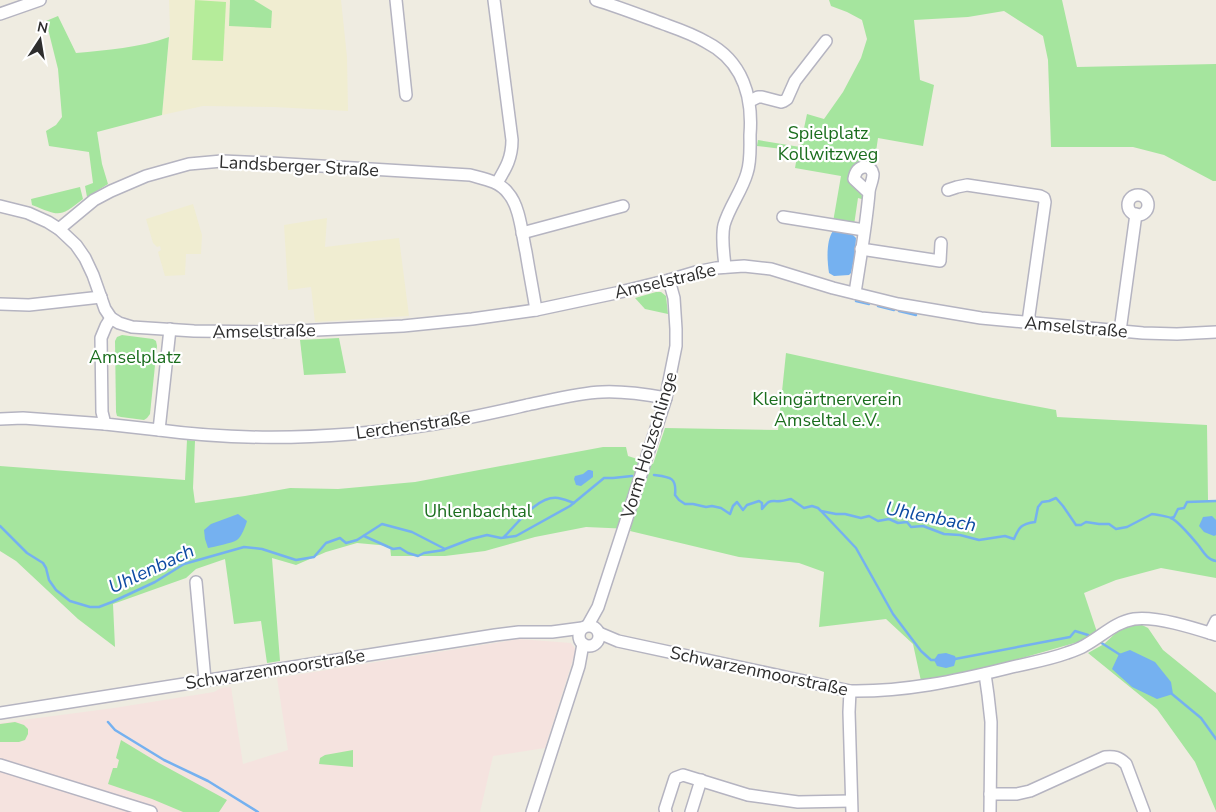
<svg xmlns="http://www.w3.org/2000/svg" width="1216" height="812" font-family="'Nunito Sans',sans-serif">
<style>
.education{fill:#f0edd1}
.medical{fill:#f5e3df}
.green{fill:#a5e59e}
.pitch{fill:#b5ec9a}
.water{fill:#75b1f0}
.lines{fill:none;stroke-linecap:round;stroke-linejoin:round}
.stream{stroke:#75b1f0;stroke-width:2.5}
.street-casing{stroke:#b5b4c1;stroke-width:14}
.street{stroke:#fff;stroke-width:11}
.labels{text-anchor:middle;stroke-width:4.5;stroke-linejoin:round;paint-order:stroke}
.park-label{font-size:18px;fill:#1b6e1e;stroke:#fff}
.street-label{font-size:18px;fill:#2e2e2e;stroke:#fff}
.water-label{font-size:19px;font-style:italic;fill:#0d4ba2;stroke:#fff}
</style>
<rect width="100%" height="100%" fill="#efece1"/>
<g class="education">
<polygon points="169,0 341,0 347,57 348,111 274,107 203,106 162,115 170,28"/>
<polygon points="193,204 202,235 201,254 186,254 185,275 165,276 158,252 161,250 160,246 157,247 153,243 146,219"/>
<polygon points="327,218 325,247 399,238 409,316 315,322 311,287 288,290 284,225"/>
</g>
<polygon class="medical" points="519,639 571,643 576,650 545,748 493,756 480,812 0,812 0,723 114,708 214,692 221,688 231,687 243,764 288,750 277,678"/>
<g class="green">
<polygon points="230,0 254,0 272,11 271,28 229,26"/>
<path d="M829 0H1062L1077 67 1216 64V181H1213L1164 155 1133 147H1051L1048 60 1043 36 1004 11 968 17 914 20 920 80 934 85 923 146 878 138 874 165 853 168C843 181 852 184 860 192 860 193 864 199 865 200L858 198 854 225 833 222 841 176 795 168 798 151 757 146 758 140 800 147 807 114 824 119 843 92 861 58 867 39 862 20 847 12 831 6Z"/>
<path d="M58 16 76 53C107 50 139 48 169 37L162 115 97 132 102 164 108 184 87 197 85 186 93 183 89 152 49 146 46 131 56 125 62 117 58 69 46 21Z"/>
<path d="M80 187 83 199C59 218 60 216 32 205L31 199Z"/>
<polygon points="656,292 661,292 666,296 668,314 645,309 635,298"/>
<polygon points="122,335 153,339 156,341 157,346 150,414 147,418 144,420 121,417 117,416 116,412 115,341 117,337"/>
<polygon points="339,338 346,373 304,375 300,340"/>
<polygon points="786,353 993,398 1056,410 1057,417 1207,425 1208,500 1216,500 1216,578 1161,568 1116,580 1084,593 1097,632 1090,637 1078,642 967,674 921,681 913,644 886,619 819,627 824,572 799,563 739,557 630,531 631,529 586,527 535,537 485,551 445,556 391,556 390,546 357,543 326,552 296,565 272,558 280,661 267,663 261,621 234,624 225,559 196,569 186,578 113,604 115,647 78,619 16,561 0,551 0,466 185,480 187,440 195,441 193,488 195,503 245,496 290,488 338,489 415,482 603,447 626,447 628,456 653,464 665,428 778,430"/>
<polygon points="1140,624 1148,628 1163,650 1216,693 1216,811 1195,762 1157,709 1088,653 1104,644 1119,630"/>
<polygon points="15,722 24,725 28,729 28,734 25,740 19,742 0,742 0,724"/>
<polygon points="121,740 159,763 227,800 219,812 183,812 152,799 108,784 113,768 117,768 119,760 116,758"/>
<polygon points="353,750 353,767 319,764 320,758 325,755"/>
</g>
<polygon class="pitch" points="195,0 226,2 223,61 192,60"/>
<g class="water">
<path d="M833 231 852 234 856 238 855 255 851 273 849 275 834 276 829 273C827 260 826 241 833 231Z"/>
<polygon points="588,470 590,470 593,471 593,477 581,486 576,485 574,479 575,476 583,474"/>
<path d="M238 514 247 521C245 527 242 536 237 540 232 543 214 547 208 548L205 539 204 530 211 524Z"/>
<polygon points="1212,516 1216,520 1216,535 1214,536 1204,532 1199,526 1203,517"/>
<polygon points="1130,650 1155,662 1171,682 1173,694 1157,699 1132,687 1112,669 1119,654"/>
<polygon points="946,653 955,656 956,659 954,666 946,668 937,666 934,660 938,654"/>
</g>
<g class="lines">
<g class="stream">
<polyline points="856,301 869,304"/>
<polyline points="878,306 894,310"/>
<polyline points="899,311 916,315"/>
<path d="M654 475C670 477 677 477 675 495L679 500 685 504H693L706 507 712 506 721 508 730 514 733 506 737 502 743 510 747 505 759 501 762 503V509C771 498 770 502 781 501 785 501 788 499 791 499L804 508 812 506 818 508 821 511 836 514H845L861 518 869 516 878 521 889 519 898 523 907 522 911 527 923 526 944 534 960 535 979 540 1005 536 1014 539C1019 527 1021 524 1035 522L1038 507 1042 502 1049 501 1056 498 1063 506 1076 525H1081L1086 522 1099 524H1109L1116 529 1127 527 1152 514C1155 514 1169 517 1171 518 1178 521 1194 540 1199 546 1204 553 1208 560 1216 561"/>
<polyline points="822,512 856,548 893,614 921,651 931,660 937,660"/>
<polyline points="1171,518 1174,517 1178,509 1184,508 1187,502 1216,501"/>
<polyline points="0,526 27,553 43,563 46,568 49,580 56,590 70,601 90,607 99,607 112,602 155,582 184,564 244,547 262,549 296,560 314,557 326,543 340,538 346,543 357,540 382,524 412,532 445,549 471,539 487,535 501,538 516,536 570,506 604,478 613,478 632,476"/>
<polyline points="364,536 393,549 400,548 408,553 418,556 424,553 444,550"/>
<path d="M504 537C517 524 538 495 558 498 564 499 569 501 574 503"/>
<polyline points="1100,642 1122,656"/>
<polyline points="955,659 1070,637 1075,631 1088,635"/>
<polyline points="1172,694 1201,718 1216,739"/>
<polyline points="108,722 115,730 164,760 208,781 258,812"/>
</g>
<g class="street-casing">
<g id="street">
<polyline points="396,0 406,95"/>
<path d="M494 0 512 140C512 158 506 168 497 183"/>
<path d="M596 0C619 7 642 16 664 24 678 29 693 34 706 42 743 61 753 97 750 135 750 148 751 161 747 173 742 191 729 207 724 225 721 238 724 254 725 267"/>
<polyline points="0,14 40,0"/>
<polyline points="750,101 758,97 762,97 781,102 784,101 787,99 795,81 826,41"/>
<polyline points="948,190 957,187 967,185 1040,196 1044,198 1045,202 1028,322"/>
<circle cx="1138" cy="205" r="10"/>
<polyline points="0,206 28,213 48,222 59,229 76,245 85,258 93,275 105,309 111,318 119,323 132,327 194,331 273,332 403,326 472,319 536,310 616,293 669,280 696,272 716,268 744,266 771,269 833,288 898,304 981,318 1143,333 1177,334 1216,332"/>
<polyline points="783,217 864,230"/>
<path d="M59 229 94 200 111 191 146 176 189 164 222 161 271 163 470 175C484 179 499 181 508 193 520 206 522 235 526 252 529 271 533 291 536 310"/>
<polyline points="522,233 623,206"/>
<polyline points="861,249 940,261 941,243"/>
<path d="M855 293C860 260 866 227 869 193 869 187 873 181 873 174 872 170 870 167 866 167 858 166 855 173 854 179L869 193"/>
<polyline points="0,304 29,305 101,297"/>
<polyline points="111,318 106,326 101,338 102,412 105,424 159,430 170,329"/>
<polyline points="1120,331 1136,214"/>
<polyline points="0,419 23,418 105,424"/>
<path d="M159 430C249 442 345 438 434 424 466 419 496 412 527 405 552 400 577 393 602 392 623 391 644 394 666 398"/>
<polyline points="196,582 205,680"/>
<polyline points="588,625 598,607 666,398 668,386 676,346 676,329 674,298 669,280"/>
<circle cx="589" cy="636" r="10"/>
<path d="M599 633 618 641 850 691C903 692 956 681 1008 668 1028 663 1048 660 1067 653 1073 651 1079 649 1084 646 1101 637 1115 622 1134 619 1157 616 1194 628 1216 635"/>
<polyline points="1210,633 1216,621"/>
<polyline points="985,674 988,695 991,722 990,812"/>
<polyline points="850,691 849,712 852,812"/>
<polyline points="0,713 495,635 519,632 552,632 582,628"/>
<polyline points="0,765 151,812"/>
<path d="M990 794H1017L1030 791 1105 757C1114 756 1119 757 1126 764L1144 812"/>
<polyline points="532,812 579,666 583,644"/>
<polyline points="666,812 665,809 675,778 683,775 748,795 798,802 851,801"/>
<polyline points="691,812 701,780"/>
</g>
</g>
<use href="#street" class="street"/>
</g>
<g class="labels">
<g class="park-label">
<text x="828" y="139">Spielplatz<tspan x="828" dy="21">Kollwitzweg</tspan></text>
<text x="135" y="363">Amselplatz</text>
<text x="827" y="405">Kleingärtnerverein<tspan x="827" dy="21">Amseltal e.V.</tspan></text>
<text x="478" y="517">Uhlenbachtal</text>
</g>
<g class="street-label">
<text transform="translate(299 166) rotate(3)" y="6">Landsberger Straße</text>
<text transform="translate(665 281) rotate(-13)" y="6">Amselstraße</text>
<text transform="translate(1076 327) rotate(5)" y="6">Amselstraße</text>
<text transform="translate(264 331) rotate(-1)" y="6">Amselstraße</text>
<text transform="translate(413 425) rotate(-8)" y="6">Lerchenstraße</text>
<text transform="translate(649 445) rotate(-73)" y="6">Vorm Holzschlinge</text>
<text transform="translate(275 669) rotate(-9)" y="6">Schwarzenmoorstraße</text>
<text transform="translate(759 671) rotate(12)" y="6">Schwarzenmoorstraße</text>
</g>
<g class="water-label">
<text transform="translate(931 516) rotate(11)" y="7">Uhlenbach</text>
<text transform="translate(151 568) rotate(-25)" y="7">Uhlenbach</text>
</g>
</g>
<g transform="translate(40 40) rotate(12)" stroke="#ffffff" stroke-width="4" paint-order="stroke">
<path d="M0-4L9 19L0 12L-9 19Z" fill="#2e2e2e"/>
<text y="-8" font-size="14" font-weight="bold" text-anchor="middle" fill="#2e2e2e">N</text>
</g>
</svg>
